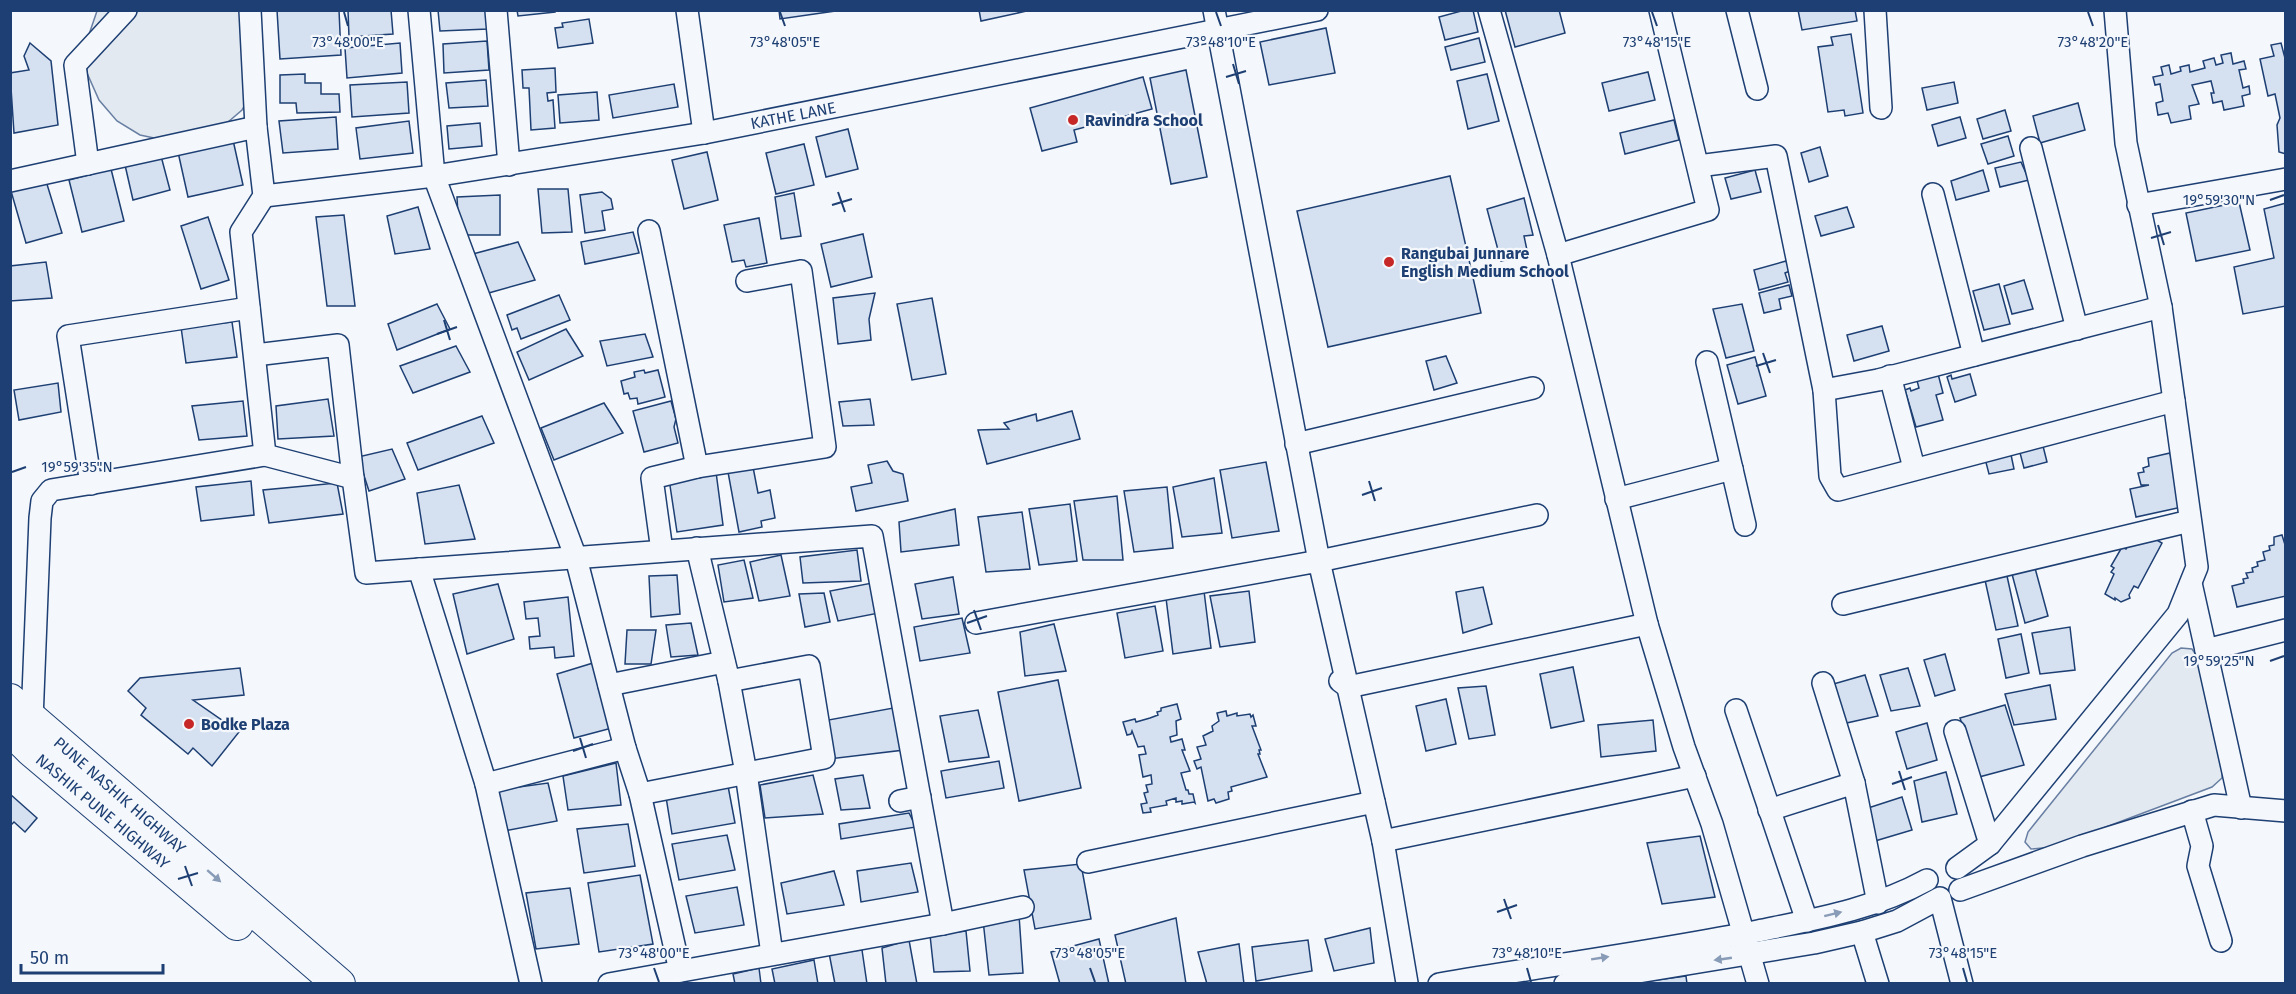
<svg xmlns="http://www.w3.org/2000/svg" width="2296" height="994" font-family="'Fira Sans',sans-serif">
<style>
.green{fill:#e3e9f0;stroke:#687fa3;stroke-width:1.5}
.building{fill:#d5e0f0;stroke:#1d3f73;stroke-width:1.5}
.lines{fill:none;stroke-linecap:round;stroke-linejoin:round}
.minor-casing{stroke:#1d3f73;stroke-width:24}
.highway-casing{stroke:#1d3f73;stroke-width:34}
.minor{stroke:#f4f7fb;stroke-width:21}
.highway{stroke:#f4f7fb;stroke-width:32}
.oneway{fill:#889bb7}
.ticks{fill:none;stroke:#1d3f73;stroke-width:2}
.poi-dot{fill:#c62828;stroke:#f4f7fb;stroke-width:2}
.labels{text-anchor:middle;stroke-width:4.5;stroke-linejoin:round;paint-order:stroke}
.street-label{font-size:16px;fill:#1d3f73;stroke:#f4f7fb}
.poi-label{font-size:16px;font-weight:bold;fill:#1d3f73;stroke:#f4f7fb;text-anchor:start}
.ticks-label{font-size:15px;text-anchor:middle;fill:#1d3f73;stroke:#f4f7fb;stroke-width:4.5;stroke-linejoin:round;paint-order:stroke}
</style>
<rect width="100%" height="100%" fill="#f4f7fb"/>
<g class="green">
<polygon points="97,11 251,11 256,86 242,110 221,128 168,141 140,135 117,121 99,100 87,73 86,43"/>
<polygon points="2181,648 2192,649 2199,659 2223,764 2222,778 2212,787 2053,847 2031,849 2025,842 2028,832 2172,653"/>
</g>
<g class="building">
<polygon points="277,10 339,10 341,55 280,59"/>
<polygon points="348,10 391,10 393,34 349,37"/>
<polygon points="438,10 487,10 488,29 440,31"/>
<polygon points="517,10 555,10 555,12 518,16"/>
<polygon points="779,10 835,10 835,11 780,19"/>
<polygon points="979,10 1027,10 1027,11 981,21"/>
<polygon points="1465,10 1473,10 1478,32 1445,40 1439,17"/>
<polygon points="1505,10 1559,10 1565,33 1515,47"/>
<polygon points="1798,10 1855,10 1857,21 1802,30"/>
<polygon points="589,19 593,43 558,48 555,28 563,27 562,23"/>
<polygon points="1326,28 1335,73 1269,85 1260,42"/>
<polygon points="1851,34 1863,113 1845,116 1844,110 1828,112 1818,47 1833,45 1831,37"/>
<polygon points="1479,38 1485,62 1451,70 1445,47"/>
<polygon points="487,41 489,70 444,73 443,44"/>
<polygon points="30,43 51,61 58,125 14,133 10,73 29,70 24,56"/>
<polygon points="400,43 402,73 347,78 345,48"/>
<polygon points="2281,43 2286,62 2286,154 2279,152 2277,125 2280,118 2275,94 2268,96 2260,59 2274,56 2271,45"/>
<polygon points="2231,53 2233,64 2244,61 2246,69 2239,70 2243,88 2249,86 2250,94 2242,96 2244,106 2224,110 2222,101 2213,103 2211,93 2214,93 2211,81 2192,85 2199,104 2189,106 2191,119 2171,123 2168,113 2158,115 2156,103 2163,101 2160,84 2155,85 2153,77 2163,75 2161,67 2169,65 2171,74 2181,71 2180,67 2189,65 2190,72 2205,68 2203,61 2214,58 2216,65 2223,63 2221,55"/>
<polygon points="555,68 556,92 547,93 548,101 553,100 555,128 531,130 529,88 523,88 522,70"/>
<polygon points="1186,70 1207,177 1171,184 1150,78"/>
<polygon points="1648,72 1655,100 1609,111 1602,83"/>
<polygon points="305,74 305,83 321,83 321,94 339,94 340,112 297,113 296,103 280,103 280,75"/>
<polygon points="1487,74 1499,121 1468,129 1457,81"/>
<polygon points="1143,77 1152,109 1074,130 1077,142 1042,151 1030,108"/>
<polygon points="486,80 488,106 449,108 446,83"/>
<polygon points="407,82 409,113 352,117 350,85"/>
<polygon points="1954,82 1958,103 1927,110 1922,88"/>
<polygon points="674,84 678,107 613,118 609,95"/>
<polygon points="597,92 599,120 560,123 558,95"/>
<polygon points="2078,103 2085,130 2040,143 2033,116"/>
<polygon points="2005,110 2011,131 1983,139 1977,119"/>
<polygon points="336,117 338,149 283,153 279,121"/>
<polygon points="1960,117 1966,138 1938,146 1932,125"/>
<polygon points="1674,120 1679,140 1625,154 1620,133"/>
<polygon points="409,121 413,153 360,159 356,128"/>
<polygon points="480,123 482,146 449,149 447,126"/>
<polygon points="848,129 858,169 826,177 816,137"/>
<polygon points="2008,136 2014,156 1988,164 1981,144"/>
<polygon points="233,140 243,185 188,197 178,152"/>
<polygon points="804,144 814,185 776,194 766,153"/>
<polygon points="1820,147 1828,176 1809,182 1801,153"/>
<polygon points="707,152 718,200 684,209 672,160"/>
<polygon points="161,156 170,190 133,200 125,165"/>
<polygon points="2021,162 2029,180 2000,187 1995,168"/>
<polygon points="111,169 124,221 82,232 69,180"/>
<polygon points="1755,170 1761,192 1731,199 1725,178"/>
<polygon points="1983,170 1989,191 1956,200 1951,181"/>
<polygon points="1450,176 1481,313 1328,347 1297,211"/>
<polygon points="46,181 62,233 26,243 11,191"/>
<polygon points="538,189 568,189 572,232 542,233"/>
<polygon points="602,192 611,199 613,209 602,211 605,230 585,233 580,195"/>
<polygon points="794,193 801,236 781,239 775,197"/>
<polygon points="500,195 500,235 459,235 457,197"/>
<polygon points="1524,198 1533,235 1524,236 1528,255 1501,261 1487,209"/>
<polygon points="2239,202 2250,250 2196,261 2186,213"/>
<polygon points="2286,203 2286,306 2243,314 2234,267 2274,258 2264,209"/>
<polygon points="418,207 430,249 395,254 387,216"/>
<polygon points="1847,207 1854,227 1821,236 1815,216"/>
<polygon points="344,215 355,306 327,306 316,217"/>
<polygon points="208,217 229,280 201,289 181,226"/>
<polygon points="759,218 767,263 746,267 744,260 732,262 724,225"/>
<polygon points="633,232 639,253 585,264 581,242"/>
<polygon points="863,234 872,277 831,287 821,244"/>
<polygon points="518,242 535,280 485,294 469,255"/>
<polygon points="1786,261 1790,271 1785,273 1788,282 1759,290 1754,270"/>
<polygon points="46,262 52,298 10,301 10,266"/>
<polygon points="2024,280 2033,309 2012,314 2004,286"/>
<polygon points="1999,284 2010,324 1984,330 1973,291"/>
<polygon points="1789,285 1792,296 1779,299 1781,309 1764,313 1759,293"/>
<polygon points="875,293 869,319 871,340 838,344 833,298"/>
<polygon points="559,295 570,320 521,339 517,328 512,330 507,315"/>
<polygon points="932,298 946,374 912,380 897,304"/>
<polygon points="437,304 450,329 397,350 388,324"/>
<polygon points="1742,304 1754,351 1726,358 1713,309"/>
<polygon points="232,322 237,357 186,363 181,327"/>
<polygon points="1882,326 1889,351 1854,361 1847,335"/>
<polygon points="566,329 583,356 529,380 517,352"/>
<polygon points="645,334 653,357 607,366 600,341"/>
<polygon points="456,346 470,372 413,393 400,366"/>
<polygon points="1446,356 1457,383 1434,390 1426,361"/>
<polygon points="1755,357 1766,396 1738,404 1727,365"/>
<polygon points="644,370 645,373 658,370 665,397 638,404 637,398 630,399 628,393 624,394 621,381 635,377 634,372"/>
<polygon points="1937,370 1943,393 1936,395 1943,420 1916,427 1905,390 1910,388 1911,391 1919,388 1916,377"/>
<polygon points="1970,374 1976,395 1955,402 1947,377 1951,375 1952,379"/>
<polygon points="58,383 61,412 19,420 14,390"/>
<polygon points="328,399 334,436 278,439 276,406"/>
<polygon points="870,399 874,425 843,426 839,402"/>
<polygon points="243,401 247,436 199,440 192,406"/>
<polygon points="671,401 676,419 674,427 678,443 644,452 633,411"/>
<polygon points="604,403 623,433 554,460 541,428"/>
<polygon points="1072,411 1080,439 987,464 978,430 1009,429 1004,423 1036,414 1037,421"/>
<polygon points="482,416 494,443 418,470 407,443"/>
<polygon points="2041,438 2047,462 2024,468 2019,449"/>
<polygon points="392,449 405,479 369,491 358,457"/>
<polygon points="2010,450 2014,469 1989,474 1983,451"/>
<polygon points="2170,453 2182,507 2136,517 2130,489 2149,485 2141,485 2138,473 2144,472 2143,468 2149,466 2148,458"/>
<polygon points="887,461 893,471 903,474 908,501 856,511 851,487 872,483 868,465"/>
<polygon points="1266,462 1279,531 1232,538 1220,470"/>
<polygon points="753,467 758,493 770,490 775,518 761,521 762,527 739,532 728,472"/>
<polygon points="716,472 723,525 677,532 669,479"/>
<polygon points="1214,478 1222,533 1182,537 1173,487"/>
<polygon points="251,481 254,515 201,521 196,487"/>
<polygon points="337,483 343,514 269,523 263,490"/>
<polygon points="459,485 475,539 425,544 417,493"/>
<polygon points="1167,487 1173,548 1134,552 1124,491"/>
<polygon points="1117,496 1123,560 1083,560 1074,501"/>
<polygon points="1070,504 1077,561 1039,565 1029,509"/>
<polygon points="955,509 959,545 901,552 899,522"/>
<polygon points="1022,512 1030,569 986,572 978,517"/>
<polygon points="2148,535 2162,543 2138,588 2134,586 2129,595 2130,598 2121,602 2115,598 2115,600 2105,594 2114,574 2111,572 2114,568 2111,566 2122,547 2126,549 2129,543"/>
<polygon points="2282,535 2286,548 2286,596 2237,607 2232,586 2244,583 2243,579 2248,578 2246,573 2253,572 2252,568 2258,566 2257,562 2265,560 2263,552 2270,550 2269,546 2274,545 2274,537"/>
<polygon points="857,550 861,581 803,583 800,557"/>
<polygon points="781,555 790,596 759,601 750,562"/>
<polygon points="744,560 753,598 724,602 718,565"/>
<polygon points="2035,568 2048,616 2025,623 2012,574"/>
<polygon points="677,575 680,614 651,617 649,576"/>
<polygon points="2007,576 2018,626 1996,630 1985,580"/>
<polygon points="953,577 959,614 922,619 915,584"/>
<polygon points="872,583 879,613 838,621 830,591"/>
<polygon points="498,584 514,639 467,654 453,594"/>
<polygon points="1483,587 1492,624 1463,633 1456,592"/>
<polygon points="1204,591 1211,648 1173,654 1166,598"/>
<polygon points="1249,591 1255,642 1220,647 1210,596"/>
<polygon points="824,593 830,622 805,627 799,594"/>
<polygon points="568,597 574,656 555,658 554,647 530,649 529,637 540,636 538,618 526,619 524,602"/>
<polygon points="1155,606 1163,651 1125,658 1117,613"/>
<polygon points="962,618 970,653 920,661 914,627"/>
<polygon points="691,623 698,655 671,657 666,625"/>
<polygon points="1054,624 1066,671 1025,676 1020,632"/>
<polygon points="2070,627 2075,670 2040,674 2032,633"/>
<polygon points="627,630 656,630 651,664 625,664"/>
<polygon points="2021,634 2029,673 2006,678 1998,639"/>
<polygon points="1945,654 1955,690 1935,696 1924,660"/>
<polygon points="593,663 612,728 574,738 557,674"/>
<polygon points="1573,667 1584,721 1551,728 1540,674"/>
<polygon points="240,668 244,695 193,700 239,732 212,766 193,748 188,754 141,715 146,708 128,691 140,678"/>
<polygon points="1908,668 1920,706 1891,711 1880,675"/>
<polygon points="1865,675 1878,716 1842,724 1830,685"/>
<polygon points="1058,680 1081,788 1019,801 998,692"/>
<polygon points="2050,685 2056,719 2014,725 2005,694"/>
<polygon points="1486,686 1495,735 1469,739 1458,688"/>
<polygon points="1446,699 1456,744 1426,751 1416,706"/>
<polygon points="1177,704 1181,719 1176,721 1177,735 1170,737 1171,742 1182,739 1185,750 1182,750 1190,771 1181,773 1186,790 1188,790 1189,794 1193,794 1195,803 1194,802 1182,804 1182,801 1176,802 1176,798 1166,801 1167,805 1150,808 1151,812 1143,813 1141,804 1147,803 1144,793 1148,792 1146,785 1152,784 1151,775 1143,777 1139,755 1146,754 1144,746 1138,747 1132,731 1131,734 1127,735 1123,722 1135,719 1136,722 1150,718 1158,715 1157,712 1161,711 1161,708"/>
<polygon points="2005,705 2024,765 1979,777 1960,718"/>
<polygon points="893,708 904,750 829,759 823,721"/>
<polygon points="978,710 989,757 949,762 940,716"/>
<polygon points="1226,711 1227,716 1237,713 1237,716 1250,714 1251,717 1253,715 1256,726 1252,726 1261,750 1259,750 1260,754 1258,754 1267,777 1231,787 1232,791 1228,792 1229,799 1216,803 1214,799 1208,801 1201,767 1197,769 1194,761 1201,759 1197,747 1206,745 1203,736 1213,731 1212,726 1219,721 1217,713"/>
<polygon points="1653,720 1656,751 1601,757 1598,725"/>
<polygon points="1927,723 1937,760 1907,769 1896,732"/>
<polygon points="999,761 1004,788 946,798 941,771"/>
<polygon points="616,763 621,805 568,810 563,776"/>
<polygon points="1946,772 1957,814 1922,822 1914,781"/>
<polygon points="813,775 823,814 765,818 760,785"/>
<polygon points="863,775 870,808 841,810 835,779"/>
<polygon points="548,783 557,821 504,831 498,790"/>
<polygon points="728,786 735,823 672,834 666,797"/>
<polygon points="10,794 37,818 25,832 14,822 10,826"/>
<polygon points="1902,797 1912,830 1875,841 1865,809"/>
<polygon points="909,813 916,827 841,839 839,824"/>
<polygon points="628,824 635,866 584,873 577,829"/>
<polygon points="727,835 735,870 679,880 672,844"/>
<polygon points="1700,836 1715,897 1662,904 1647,843"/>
<polygon points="911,863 918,892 861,902 857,871"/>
<polygon points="1081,864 1091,919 1035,929 1024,870"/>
<polygon points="834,871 844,905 787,914 781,883"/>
<polygon points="640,875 653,944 599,952 588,883"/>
<polygon points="737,887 744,925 695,933 686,896"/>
<polygon points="570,888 579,944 536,949 526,893"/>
<polygon points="1019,915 1023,973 989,975 983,920"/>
<polygon points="1176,918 1186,984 1126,984 1115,935"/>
<polygon points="1370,928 1374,963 1334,971 1325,939"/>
<polygon points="966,931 970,971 934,972 930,935"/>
<polygon points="1099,939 1109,984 1060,984 1051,952"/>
<polygon points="909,940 917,984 886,984 882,948"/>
<polygon points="1308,940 1312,971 1256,981 1252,947"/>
<polygon points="1239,944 1244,984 1207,984 1198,952"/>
<polygon points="862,950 867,984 835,984 829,953"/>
<polygon points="814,960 818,984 775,984 772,969"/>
<polygon points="759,968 761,984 735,984 733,974"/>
<polygon points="1686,976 1687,984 1627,984"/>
</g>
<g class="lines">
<g class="minor-casing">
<g id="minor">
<polyline points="419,10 434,176 576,558 625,748 640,794 680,971"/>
<polyline points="496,10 509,165"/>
<polyline points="687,10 704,133"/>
<polyline points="1214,10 1319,561 1537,515"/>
<polyline points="1737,10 1757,89"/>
<polyline points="1875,10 1881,108"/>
<polyline points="2031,148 2077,329"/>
<polyline points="88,164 75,65 126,10"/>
<polyline points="1698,166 1776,156 1824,390 1878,380 2161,307"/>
<polyline points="10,181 256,127 250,10"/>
<polyline points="1933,194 1974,355"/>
<polyline points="264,196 434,176 704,133 1317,10"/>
<polyline points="2138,205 2286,179"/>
<polyline points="649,231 697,467 825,447 801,271 747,281"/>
<polyline points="1558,255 1708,210 1660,10"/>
<polyline points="255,355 338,345 353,478 265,455"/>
<polyline points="1707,362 1745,525"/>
<polyline points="1890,376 1914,468"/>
<polyline points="1824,390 1830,476 1838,490 2174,401"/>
<polyline points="1296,444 1533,388"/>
<polyline points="353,478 366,573 872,536 943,924"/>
<polyline points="91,484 68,336 249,308"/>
<polyline points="1616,499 1732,469"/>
<polyline points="662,551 652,478 697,467"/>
<polyline points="419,569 486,784 531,984"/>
<polyline points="2191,583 2241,808"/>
<polyline points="1843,604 2190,521"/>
<polyline points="976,623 1319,561 1383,841 1407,983"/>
<polyline points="1647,624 1684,747 1712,824 1758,984"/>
<polyline points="2206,650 2286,630"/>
<polyline points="729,681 746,773 772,954"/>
<polyline points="1340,681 1348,687 1647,624 1558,255 1489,10"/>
<polyline points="1823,683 1854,783 1878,903"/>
<polyline points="609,685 724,662"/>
<polyline points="1736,710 1807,921"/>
<polyline points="32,720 40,518 42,501 51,490 265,455 241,232 264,196 256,127"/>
<polyline points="1955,731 1990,844"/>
<polyline points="486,784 625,748"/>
<polyline points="640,794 824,758 809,666 729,681 697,548"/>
<polyline points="900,801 920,797"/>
<polyline points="1769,810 1854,783"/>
<polyline points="2192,811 2202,846 2198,866 2221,941"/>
<polyline points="1383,841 1695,776"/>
<polyline points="1088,862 1374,802"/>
<polyline points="1957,868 1990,844 2178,614 2197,567 2161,307 2126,143 2115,10"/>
<polyline points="1960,890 2082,846 2214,805 2286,811"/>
<polyline points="1862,932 1878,984"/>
<polyline points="609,984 943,924 1023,907"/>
<path d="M1439 984C1545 966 1652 952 1758 931 1816 919 1874 909 1927 880"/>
<polyline points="1565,984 1814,943 1862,932 1897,921 1940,898 1962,984"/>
</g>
</g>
<g class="highway-casing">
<g id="highway">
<polyline points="10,700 339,984"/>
<polyline points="10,729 31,750 237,924"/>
</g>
</g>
<use href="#minor" class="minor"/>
<use href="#highway" class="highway"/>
</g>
<defs><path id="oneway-solid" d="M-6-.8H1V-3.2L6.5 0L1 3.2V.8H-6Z" transform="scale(1.5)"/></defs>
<g class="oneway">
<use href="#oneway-solid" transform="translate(214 876) rotate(41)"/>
<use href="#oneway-solid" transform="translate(1833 914) rotate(-14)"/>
<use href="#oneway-solid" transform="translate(1600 958) rotate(-9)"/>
<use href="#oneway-solid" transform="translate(1723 959) rotate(172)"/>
</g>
<path class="ticks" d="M344 12 348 26M780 12 785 26M1216 12 1221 26M1652 12 1657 26M2088 12 2093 26M1233 64 1239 84M1226 77 1246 71M838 192 845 212M2270 200 2284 195M832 205 852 199M2158 225 2164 245M2151 238 2171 232M444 320 450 340M437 334 457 327M1763 353 1770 373M1756 366 1776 360M12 472 26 467M1369 481 1375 501M1362 495 1382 488M974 610 981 630M967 623 987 616M2270 661 2284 656M580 738 586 758M573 751 593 744M1899 771 1905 790M1892 784 1912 777M185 866 192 886M178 879 198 873M1504 899 1511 919M1497 912 1517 905M654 968 659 982M1090 968 1095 982M1527 968 1531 982M1963 968 1967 982"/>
<g class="poi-dot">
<circle cx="1073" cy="120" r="6"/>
<circle cx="1389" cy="262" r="6"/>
<circle cx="189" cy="724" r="6"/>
</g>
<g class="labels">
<g class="street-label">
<text transform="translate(793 115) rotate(-11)" y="6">KATHE LANE</text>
<text transform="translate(120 795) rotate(41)" y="6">PUNE NASHIK HIGHWAY</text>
<text transform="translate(103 811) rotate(40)" y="6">NASHIK PUNE HIGHWAY</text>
</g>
<g class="poi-label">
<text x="1085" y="126">Ravindra School</text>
<text x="1401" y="259">Rangubai Junnare<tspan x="1401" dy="18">English Medium School</tspan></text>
<text x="201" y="730">Bodke Plaza</text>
</g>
</g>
<g class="ticks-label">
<text x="348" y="47">73°48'00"E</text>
<text x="785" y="47">73°48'05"E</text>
<text x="1221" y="47">73°48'10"E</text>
<text x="1657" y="47">73°48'15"E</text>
<text x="2093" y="47">73°48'20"E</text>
<text x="2219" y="205">19°59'30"N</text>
<text x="77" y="472">19°59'35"N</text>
<text x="2219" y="666">19°59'25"N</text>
<text x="654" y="958">73°48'00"E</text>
<text x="1090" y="958">73°48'05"E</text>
<text x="1527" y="958">73°48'10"E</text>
<text x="1963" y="958">73°48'15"E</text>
</g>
<rect width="2296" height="994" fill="none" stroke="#1d3f73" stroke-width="24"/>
<path d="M21 964v9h142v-9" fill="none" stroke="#1d3f73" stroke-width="3"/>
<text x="30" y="964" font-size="18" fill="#1d3f73" stroke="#f4f7fb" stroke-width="4.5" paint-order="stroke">50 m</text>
</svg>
